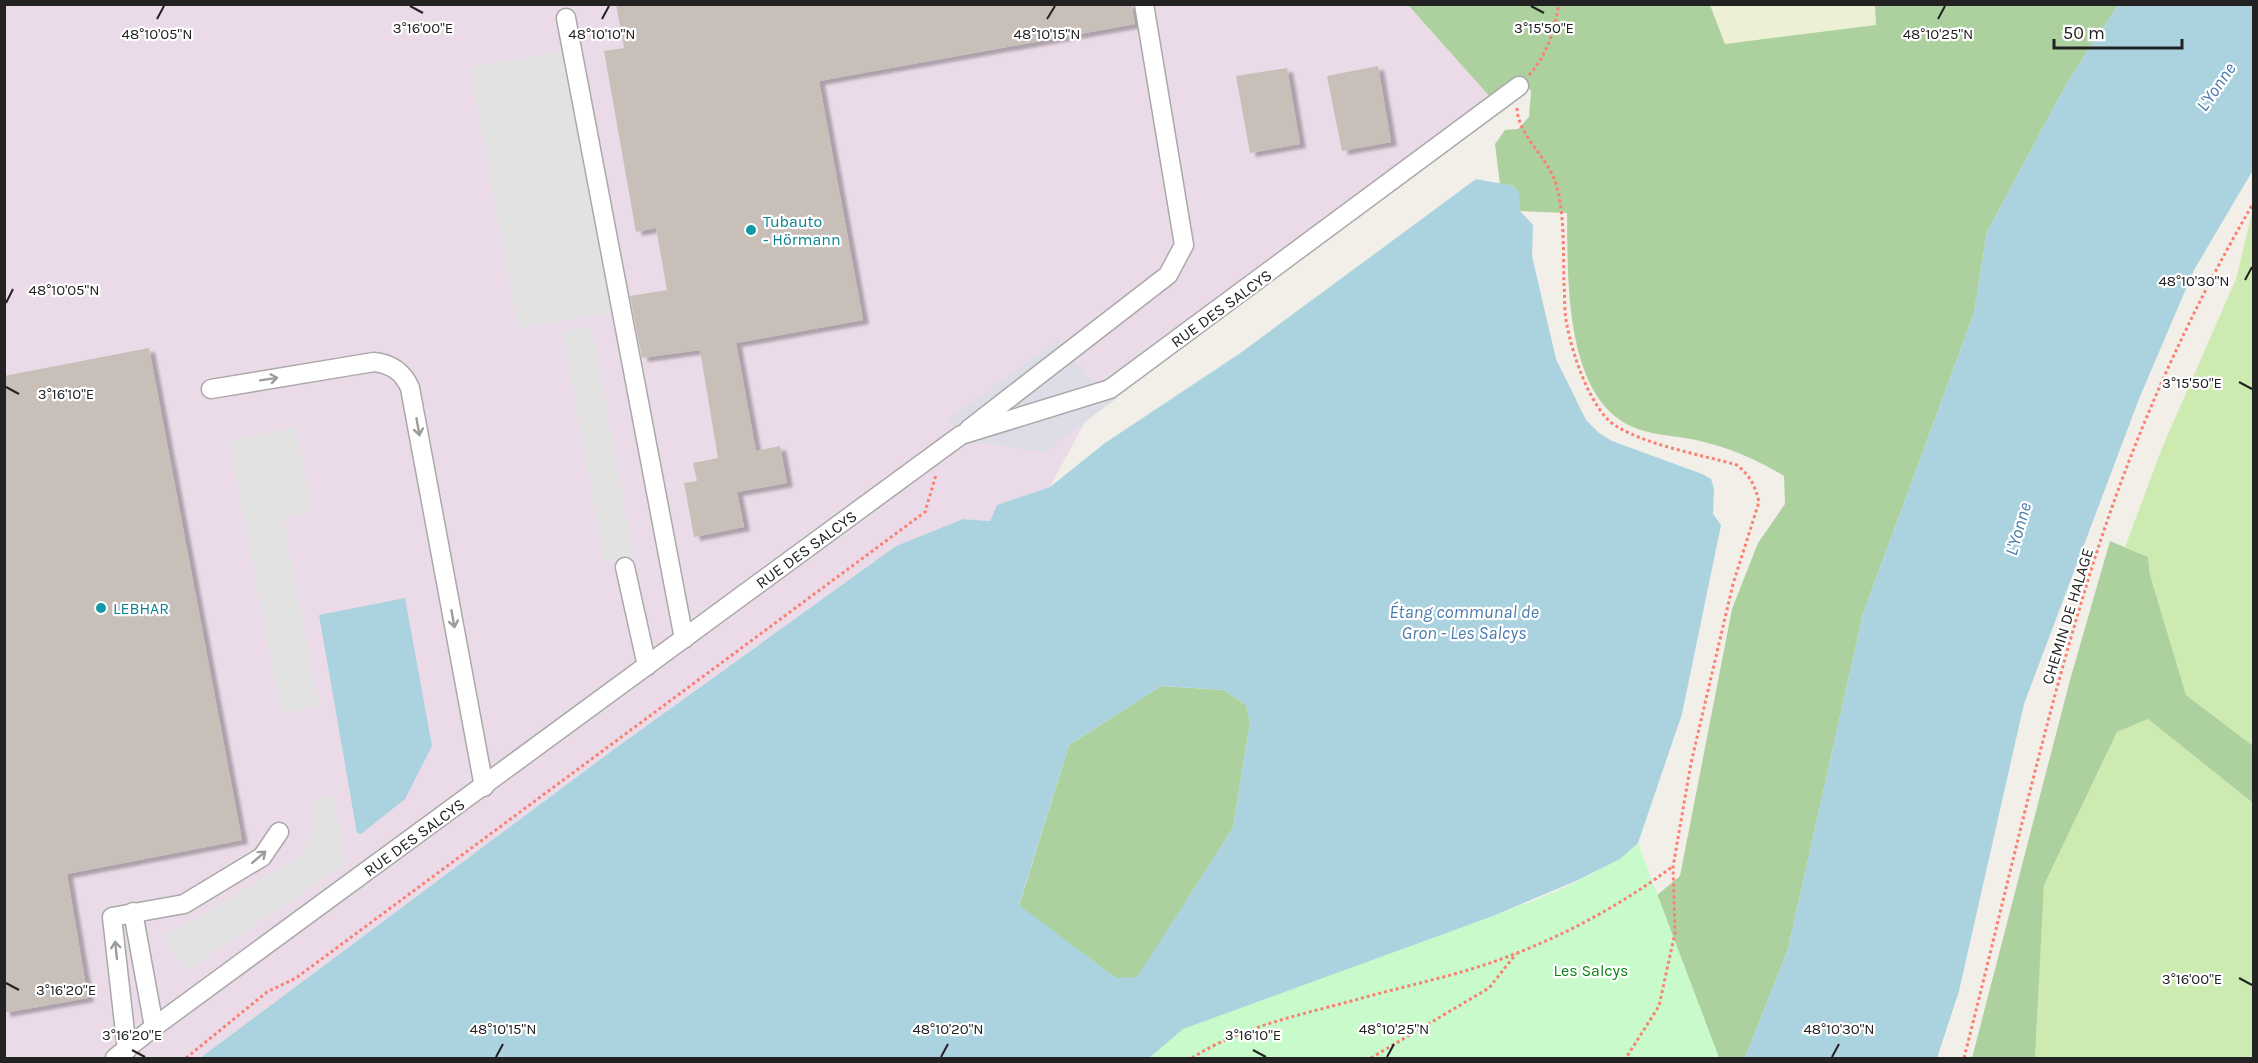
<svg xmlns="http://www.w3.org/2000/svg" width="2258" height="1063" font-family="Karla,sans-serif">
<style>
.industrial{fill:#ebdbe8}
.farmland{fill:#eef0d5}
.grass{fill:#cdebb0}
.forest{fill:#add19e}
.park{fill:#c8facc}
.parking{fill:#e2e2e2}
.plaza{fill:#dddde8}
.water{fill:#aad3df;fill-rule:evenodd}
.building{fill:#c7bfb8;filter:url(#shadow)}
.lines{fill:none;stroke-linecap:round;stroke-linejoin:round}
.minor-casing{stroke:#a9a9a9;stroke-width:21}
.path{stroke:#fa8072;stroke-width:3;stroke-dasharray:3 3;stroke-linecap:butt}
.minor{stroke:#fff;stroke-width:18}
.oneway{stroke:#9c9c9c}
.ticks{fill:none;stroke:#222;stroke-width:2}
.culture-dot{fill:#0f9aa8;stroke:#fff;stroke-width:2}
.labels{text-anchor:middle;stroke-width:4.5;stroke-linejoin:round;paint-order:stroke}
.culture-label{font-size:16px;fill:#0d838f;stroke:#fff;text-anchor:start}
.street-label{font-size:16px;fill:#222;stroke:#fff}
.park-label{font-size:16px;fill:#0c8416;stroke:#fff}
.water-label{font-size:18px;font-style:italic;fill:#4a7aab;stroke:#fff}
.ticks-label{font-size:15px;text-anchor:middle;fill:#222;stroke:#fff;stroke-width:4.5;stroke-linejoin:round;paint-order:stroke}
</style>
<defs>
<filter id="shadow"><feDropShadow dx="6" dy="4" stdDeviation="1.5" flood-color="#0004"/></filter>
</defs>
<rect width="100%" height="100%" fill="#f2efe9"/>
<polygon class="industrial" points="5,5 1408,5 1491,98 1106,383 1050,487 997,505 990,521 963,519 896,546 613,750 200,1058 5,1058"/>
<polygon class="farmland" points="1710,5 1875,5 1876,25 1725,44"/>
<g class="grass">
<polygon points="2253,209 2253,746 2186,695 2150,575 2148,557 2125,547 2162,448 2236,279"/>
<polygon points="2148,719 2253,803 2253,1058 2035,1058 2044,885 2117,732"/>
</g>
<g class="forest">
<path d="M1408 5H1710L1725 44 1876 25 1875 5H2118L2068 81 1987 232 1974 313 1863 614 1788 949 1745 1058H1719L1657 895 1680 876 1732 609 1758 543 1785 504 1784 476C1758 460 1730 448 1700 441 1680 436 1657 436 1638 429 1563 403 1568 276 1567 213L1520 211 1514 186 1500 184 1495 144 1505 130 1518 129 1529 117 1531 91 1526 86 1491 98Z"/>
<polygon points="2110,541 2148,557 2150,575 2186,695 2253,746 2253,803 2148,719 2117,732 2044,885 2035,1058 1972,1058 2070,680"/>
<polygon points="1161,686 1224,690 1246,705 1250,722 1233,828 1137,978 1116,978 1019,906 1069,745"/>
</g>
<path class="park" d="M1638 843 1719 1058H1149L1182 1029C1268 997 1354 966 1440 935 1502 912 1588 886 1638 843Z"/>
<g class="parking">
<polygon points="563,51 612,312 518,329 470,68"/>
<polygon points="592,326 634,557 604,562 562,331"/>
<polygon points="296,427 312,511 283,517 319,706 281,714 229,440"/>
<polygon points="334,794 346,864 185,972 163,937 298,858 309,841 312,823 311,801"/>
</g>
<polygon class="plaza" points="1058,340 1089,378 1110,389 1117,398 1045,452 972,442 961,435 947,420"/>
<g class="water">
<polygon points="2118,5 2253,5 2253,170 2194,270 2139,399 2024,704 1959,991 1937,1058 1745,1058 1788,949 1863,614 1974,313 1987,232 2068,81"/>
<path d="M1476 179 1514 186 1519 192 1520 211 1533 225 1532 256 1556 359 1586 420 1599 433 1612 441 1702 474 1711 479 1714 489 1713 514 1721 525 1682 714 1638 843 1620 859 1578 880 1493 916 1183 1029 1149 1058H200L613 750 896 546 963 519 990 521 997 505 1050 487 1105 443 1239 354ZM1161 686 1224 690 1246 705 1250 722 1233 828 1137 977 1116 978 1019 905 1069 745Z"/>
<polygon points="405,598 432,746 405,799 361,834 357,833 319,615"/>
</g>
<g class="building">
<polygon points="616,4 1131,4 1135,24 819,81 863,320 736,343 756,451 780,446 787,483 737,492 744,527 694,537 684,483 697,481 693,463 718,458 700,350 642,358 630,296 667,290 656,228 636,232 604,51 624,48"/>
<polygon points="1378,66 1391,142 1342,151 1327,76"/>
<polygon points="1287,68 1300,144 1250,153 1236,76"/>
<polygon points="149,348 242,840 67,874 88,998 4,1013 4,376"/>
</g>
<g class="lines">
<g class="minor-casing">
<g id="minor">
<polyline points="566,18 684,639"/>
<path d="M211 389 374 362C392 364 403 372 410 388L484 787"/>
<polyline points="969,429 1168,275 1184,245 1144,4"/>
<polyline points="625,567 647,666"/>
<polyline points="133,912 154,1027"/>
<polyline points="127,1050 112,917 184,904 262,857 279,832"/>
<polyline points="115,1058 154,1027 961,435 1110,389 1519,86"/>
</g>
</g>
<g class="path">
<path d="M1529 75C1548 53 1554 32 1559 4"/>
<path d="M1517 108C1518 136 1548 157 1556 184 1565 215 1563 252 1564 284 1565 297 1564 312 1567 325 1572 353 1591 411 1616 426 1649 446 1699 454 1737 465 1750 476 1755 485 1759 502L1733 584 1691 763 1673 867 1675 933 1659 1006 1626 1058"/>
<polyline points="186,1058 267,992 296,978 925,512 936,475"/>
<path d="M1192 1058C1240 1027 1300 1015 1355 1000 1404 986 1456 976 1504 958 1564 936 1621 905 1672 867"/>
<polyline points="1371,1058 1489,988 1516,954"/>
<path d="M1964 1058C2005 898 2040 736 2089 577 2129 446 2185 320 2254 202"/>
</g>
<use href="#minor" class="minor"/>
</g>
<defs><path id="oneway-shaft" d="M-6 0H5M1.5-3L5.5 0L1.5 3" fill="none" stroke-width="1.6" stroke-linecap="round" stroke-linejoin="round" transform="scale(1.5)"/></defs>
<g class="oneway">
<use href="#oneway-shaft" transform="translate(269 379) rotate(-9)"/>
<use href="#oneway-shaft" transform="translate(418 427) rotate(80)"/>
<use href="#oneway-shaft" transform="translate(453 619) rotate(80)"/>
<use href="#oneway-shaft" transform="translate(259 857) rotate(-41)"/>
<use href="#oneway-shaft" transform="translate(116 950) rotate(-96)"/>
</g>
<path class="ticks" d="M410 6 423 13M1531 6 1544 13M157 19 164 6M602 19 609 6M1047 19 1055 6M1938 19 1945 6M2245 280 2252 267M6 303 13 289M2239 382 2252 389M6 387 19 394M2239 978 2252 985M6 983 19 990M132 1050 145 1057M1253 1050 1266 1057M496 1057 503 1044M941 1057 948 1044M1387 1057 1394 1044M1832 1057 1839 1044"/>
<g class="culture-dot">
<circle cx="751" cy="230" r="6"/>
<circle cx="101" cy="608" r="6"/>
</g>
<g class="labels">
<g class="culture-label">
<text x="763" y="227">Tubauto<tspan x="763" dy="18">- Hörmann</tspan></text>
<text x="113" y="614">LEBHAR</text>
</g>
<g class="street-label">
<text transform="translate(1221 308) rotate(-36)" y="6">RUE DES SALCYS</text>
<text transform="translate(806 549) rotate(-36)" y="6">RUE DES SALCYS</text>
<text transform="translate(2067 616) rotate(-73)" y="6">CHEMIN DE HALAGE</text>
<text transform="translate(414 837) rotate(-36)" y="6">RUE DES SALCYS</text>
</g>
<g class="park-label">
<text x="1591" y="976">Les Salcys</text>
</g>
<g class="water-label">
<text transform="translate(2216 87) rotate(-55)" y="6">L'Yonne</text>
<text transform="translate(2018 529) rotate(-74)" y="6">L'Yonne</text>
<text x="1464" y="618">Étang communal de<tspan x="1464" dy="21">Gron - Les Salcys</tspan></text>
</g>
</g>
<g class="ticks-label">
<text x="423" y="33">3°16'00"E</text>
<text x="1544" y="33">3°15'50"E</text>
<text x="157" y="39">48°10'05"N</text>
<text x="602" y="39">48°10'10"N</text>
<text x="1047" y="39">48°10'15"N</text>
<text x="1938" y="39">48°10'25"N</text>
<text x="2194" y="286">48°10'30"N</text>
<text x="64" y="295">48°10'05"N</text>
<text x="2192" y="388">3°15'50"E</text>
<text x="66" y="399">3°16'10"E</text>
<text x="2192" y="984">3°16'00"E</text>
<text x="66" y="995">3°16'20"E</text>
<text x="503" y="1034">48°10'15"N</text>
<text x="948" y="1034">48°10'20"N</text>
<text x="1394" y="1034">48°10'25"N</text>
<text x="1839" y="1034">48°10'30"N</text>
<text x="132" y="1040">3°16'20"E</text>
<text x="1253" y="1040">3°16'10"E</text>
</g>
<rect width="2258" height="1063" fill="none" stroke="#222222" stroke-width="12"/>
<path d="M2054 39v9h128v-9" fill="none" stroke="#222222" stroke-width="3"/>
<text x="2063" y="39" font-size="18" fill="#222222" stroke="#ffffff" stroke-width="4.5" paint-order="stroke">50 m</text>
</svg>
